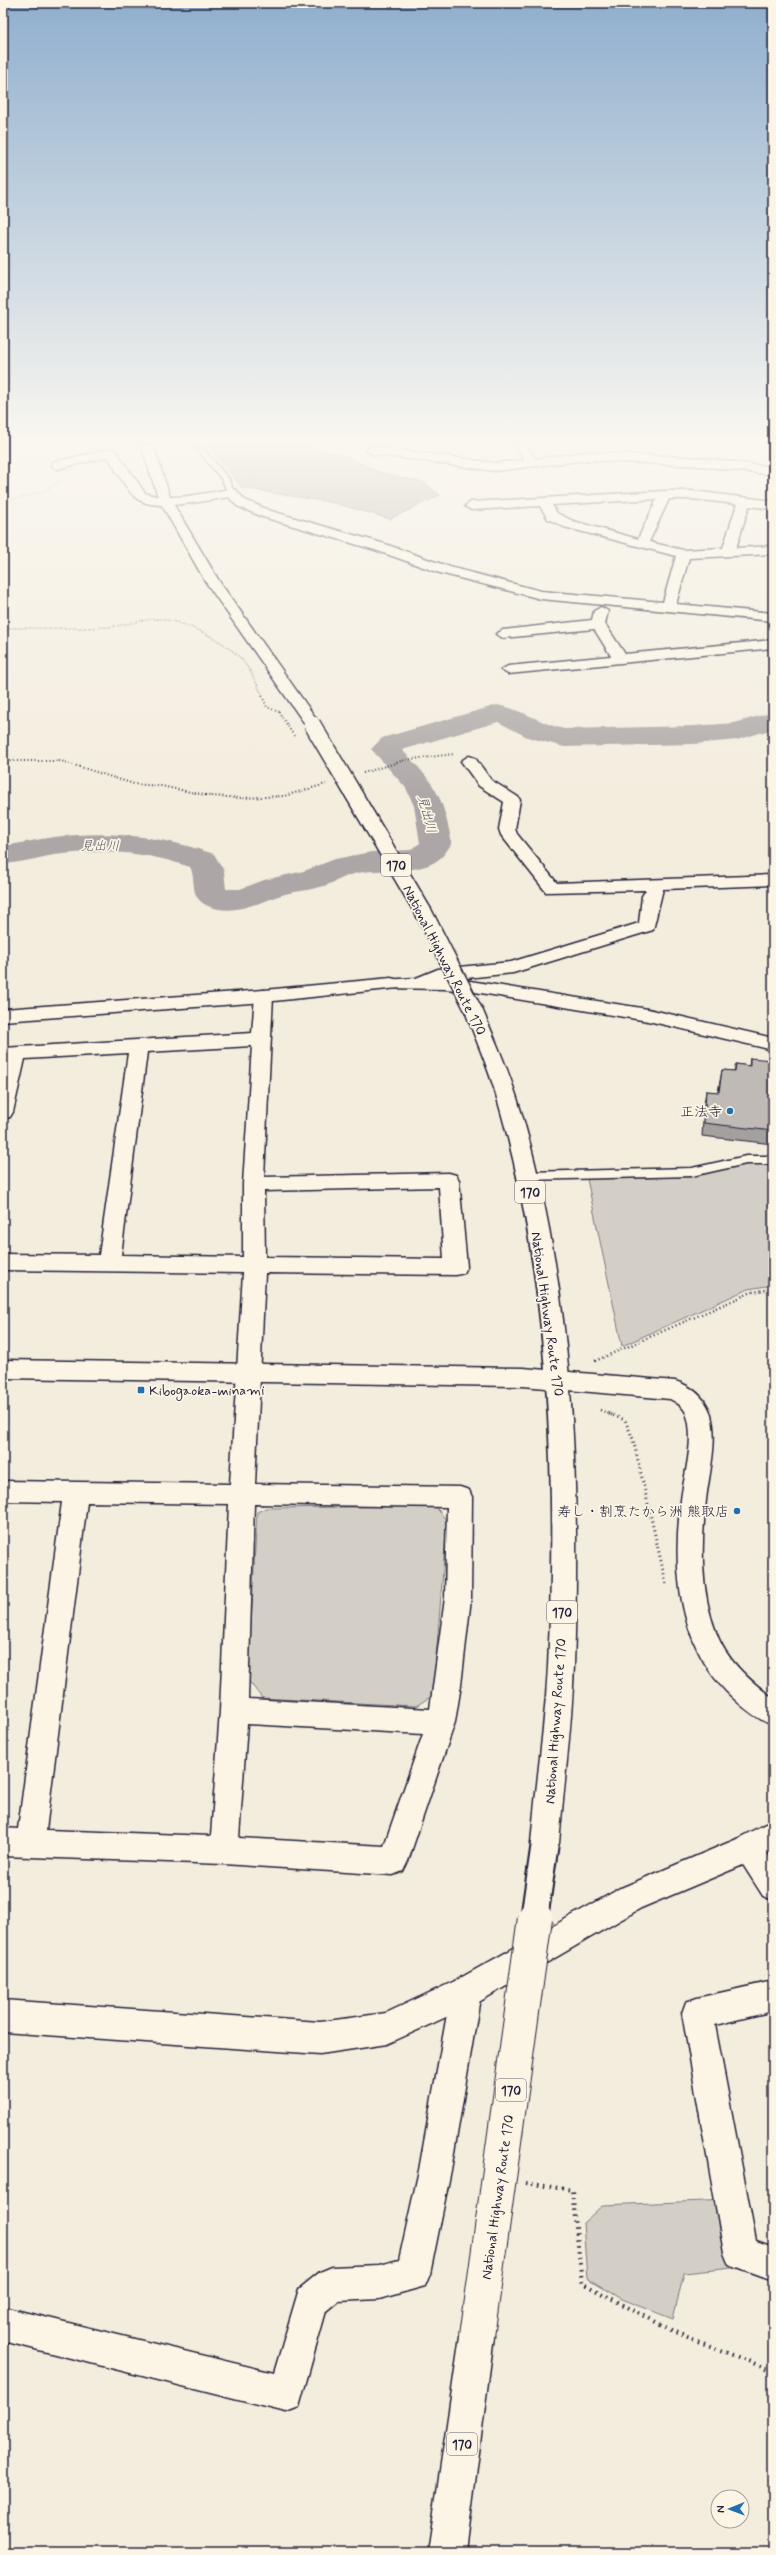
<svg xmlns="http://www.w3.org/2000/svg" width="776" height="2555" font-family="Mynerve,'Klee One',sans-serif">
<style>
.green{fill:#d4cfc6;stroke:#7b7880}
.water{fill:#aca7a6;stroke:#75727b}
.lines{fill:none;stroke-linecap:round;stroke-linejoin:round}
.river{fill:#aca7a6;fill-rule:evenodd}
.service-casing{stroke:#22223b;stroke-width:3}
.minor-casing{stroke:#22223b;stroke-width:3}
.tertiary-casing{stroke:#22223b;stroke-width:3}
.trunk-casing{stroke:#22223b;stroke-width:3}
.path-far4{stroke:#22223b;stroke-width:1.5;stroke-dasharray:0.5 2;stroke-linecap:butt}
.path-far3{stroke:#22223b;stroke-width:2;stroke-dasharray:1 2.5;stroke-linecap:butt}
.path-far2{stroke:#22223b;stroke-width:2.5;stroke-dasharray:1 3;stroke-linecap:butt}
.path-far1{stroke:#22223b;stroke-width:3;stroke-dasharray:1 3.5;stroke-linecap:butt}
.path{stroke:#22223b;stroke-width:4;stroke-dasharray:1.5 4.5;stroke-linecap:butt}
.service{fill:#fcf5e5;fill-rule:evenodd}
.minor{fill:#fcf5e5;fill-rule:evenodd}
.tertiary{fill:#fcf5e5;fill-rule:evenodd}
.trunk{fill:#fcf5e5;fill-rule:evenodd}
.trunk-bridge-far2-casing{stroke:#22223b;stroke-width:19;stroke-linecap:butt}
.trunk-bridge-far1-casing{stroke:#22223b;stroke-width:30;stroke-linecap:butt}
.trunk-bridge-casing{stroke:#22223b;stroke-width:36;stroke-linecap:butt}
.trunk-bridge-far2{stroke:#fcf5e5;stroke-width:16}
.trunk-bridge-far1{stroke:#fcf5e5;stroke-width:26}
.trunk-bridge{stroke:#fcf5e5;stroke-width:34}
.wall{fill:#a4a09d;stroke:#22223b}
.building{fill:#bfbab6;stroke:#22223b}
.poi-dot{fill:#1f6fb2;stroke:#fcf5e5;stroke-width:1.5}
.labels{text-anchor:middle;stroke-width:3.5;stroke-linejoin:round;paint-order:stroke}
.far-water-label{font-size:13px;font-style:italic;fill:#525160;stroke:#fcf5e5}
.shield{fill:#fcf5e5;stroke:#63616e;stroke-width:1}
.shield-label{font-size:13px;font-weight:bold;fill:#22223b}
.street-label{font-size:14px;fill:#22223b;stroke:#fcf5e5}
.poi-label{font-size:14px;fill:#22223b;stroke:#fcf5e5;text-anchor:end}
</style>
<rect width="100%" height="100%" fill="#f3edde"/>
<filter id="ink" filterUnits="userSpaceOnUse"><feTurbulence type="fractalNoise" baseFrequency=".025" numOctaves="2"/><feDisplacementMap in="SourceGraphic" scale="8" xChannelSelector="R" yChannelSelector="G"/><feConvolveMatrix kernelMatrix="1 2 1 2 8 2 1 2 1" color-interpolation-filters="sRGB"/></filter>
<g filter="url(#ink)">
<g class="green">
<polygon points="773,1163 773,1285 748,1289 622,1346 587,1179 689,1177 749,1164"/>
<polygon points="435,1506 447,1521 433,1695 416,1706 262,1698 248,1680 257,1512 266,1508"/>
<polygon points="731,2200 742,2267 684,2273 673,2319 622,2299 587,2278 583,2223 603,2205"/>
</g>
<polygon class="water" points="207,445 310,445 306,448 341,454 381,473 423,482 440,495 390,519 334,503 242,488"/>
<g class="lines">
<path class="river" d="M497 705C522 709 540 723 564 729L694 726 734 723 773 712V729L737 740 694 744 564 747 527 737 498 722 402 750C437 786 442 794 452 843 446 852 441 860 431 864 408 874 382 868 358 873 346 875 336 882 324 886 311 890 298 891 285 894 260 901 236 917 208 906 188 897 197 880 190 867 146 851 100 849 54 855 37 858 20 863 3 864V846C20 844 37 839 54 837 109 830 162 836 214 854L224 871 226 889H240L264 880 304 871 335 859 371 852 410 850 420 843 414 806 406 788 371 749 382 738Z"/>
<g class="service-casing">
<g id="service">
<polygon points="194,445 200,445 229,479 235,495 229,495 222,480"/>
<polygon points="746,1156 773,1156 773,1164 746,1164 692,1176 527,1180 521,1176 527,1172 692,1168"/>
</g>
</g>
<g class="minor-casing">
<g id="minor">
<polygon points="514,445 526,445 536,459 587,452 700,458 773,467 773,475 700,466 587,460 495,471 372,454 366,450 372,446 495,463 525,460"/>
<path d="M111 449 115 450 145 493C172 503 205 492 232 489L236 490 245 500 271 511 385 544 450 567 541 591 663 602 676 556 564 527 548 519 540 506 471 510 465 506 471 502 665 491H692L773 501V509L749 506 736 548 773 546V554L689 558 676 604 773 613V621L541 599 440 573 375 550 263 517 237 506 229 497C208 500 154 513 136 498 127 491 115 468 108 457L57 469 51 465 53 462ZM657 499 638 539 573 521 557 513 552 505ZM669 499H692L737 504 723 548 683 550 649 542Z"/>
<polygon points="601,607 608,611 605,624 625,654 773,640 773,648 508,674 501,670 508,666 611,656 594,629 503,638 496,634 503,630 592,620 594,611"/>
<polygon points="469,756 475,758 491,780 518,797 520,800 515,829 517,834 557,883 773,875 773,885 663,889 653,930 513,973 457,979 648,1009 773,1038 773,1050 648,1021 475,992 445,989 384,988 382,984 384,980 416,978 438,969 511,962 639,923 642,896 646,890 546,892 501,835 499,829 504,802 479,786 461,761"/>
<path d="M264 990 271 992 273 996 264 1177 449 1173 456 1175 459 1180 467 1267 464 1273 456 1275 265 1273 255 1484 460 1487 469 1490 472 1497 471 1598 461 1685 455 1722 408 1861 403 1871 393 1875 224 1864 3 1856V1828L18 1829 62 1502 3 1501V1481L230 1484 243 1273 3 1270V1254L99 1255 128 1053 25 1059 13 1112 10 1117 3 1119 5 1060H3V1048L252 1033 255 996 257 992ZM252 1046 243 1184V1257L121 1255 147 1052ZM439 1187 444 1259 265 1257 264 1191ZM87 1502 229 1504 220 1711 211 1836 46 1830ZM254 1504 447 1507 445 1598 430 1709 248 1699ZM247 1724 423 1734 384 1846 239 1838Z"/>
<path d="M747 1835C776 1847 773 1873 773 1900L763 1896 733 1849 737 1839Z"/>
<polygon points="466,1977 477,1981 481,1992 451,2170 430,2274 425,2286 379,2299 338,2301 326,2311 299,2407 286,2412 3,2341 3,2307 274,2373 299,2289 320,2272 332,2267 379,2265 399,2260 419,2170 451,1992 455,1981"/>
<polygon points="773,1981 773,2011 715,2025 756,2241 773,2247 773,2281 729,2265 724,2253 682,2013 686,2002 697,1998"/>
</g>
</g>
<g class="tertiary-casing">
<g id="tertiary">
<polygon points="391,978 398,980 400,984 398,988 264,1002 3,1021 3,1009 264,990"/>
<path d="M3 1360 523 1368 675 1381C691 1386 704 1396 710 1412 719 1439 709 1473 706 1500 701 1544 700 1590 716 1632 726 1660 750 1681 773 1698V1725C758 1720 745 1709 733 1698 678 1647 672 1570 681 1500 684 1474 696 1438 686 1413 683 1406 676 1402 670 1399L523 1386 3 1378Z"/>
<polygon points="773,1820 773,1850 757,1859 641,1908 477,2003 387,2044 320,2054 3,2032 3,2000 320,2022 386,2013 455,1981 621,1888 737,1839"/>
</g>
</g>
<g class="trunk-casing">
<g id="trunk">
<polygon points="141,445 153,445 171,500 219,581 320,724 317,727 307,727 205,581 159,500"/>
<path d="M474 1005 481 1007 483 1011C495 1040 508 1069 517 1098 573 1279 581 1477 574 1665 572 1725 564 1784 559 1843L555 1853 545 1857 535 1853 531 1843C536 1784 545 1725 548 1666 557 1480 550 1278 497 1098 489 1069 476 1040 465 1011L467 1007Z"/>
<polygon points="477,2319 489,2324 494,2336 466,2552 428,2552 460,2336 465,2324"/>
</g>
</g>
<g class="path-far4">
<polyline points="3,502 42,492 61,480"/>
<path d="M3 628C37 628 72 629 107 627 123 626 139 620 155 619 180 618 226 641 242 660 251 671 257 684 263 697"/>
</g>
<g class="path-far3">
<polyline points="262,696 267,707 279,712 294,736"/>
<polyline points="3,761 61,761 134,784 161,786 210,796 242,798 284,796 326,784"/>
<polyline points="363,773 405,760 454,754"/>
</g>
<g class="path-far2">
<polyline points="595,1361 752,1292 773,1289"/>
<polyline points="600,1410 612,1415"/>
</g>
<polyline class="path-far1" points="609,1414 625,1420 633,1439 666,1583"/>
<polyline class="path" points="526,2183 572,2190 582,2283 675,2332 773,2371"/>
<use href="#service" class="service"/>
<use href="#minor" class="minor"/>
<use href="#tertiary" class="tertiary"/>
<use href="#trunk" class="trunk"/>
<g class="trunk-bridge-far2-casing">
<polyline id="trunk-bridge-far2" points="312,724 424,913 474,1011"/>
</g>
<g class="trunk-bridge-far1-casing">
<polyline id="trunk-bridge-far1" points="534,1919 545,1843"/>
</g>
<g class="trunk-bridge-casing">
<polyline id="trunk-bridge" points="477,2336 535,1918"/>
</g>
<use href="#trunk-bridge-far2" class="trunk-bridge-far2"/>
<use href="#trunk-bridge-far1" class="trunk-bridge-far1"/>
<use href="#trunk-bridge" class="trunk-bridge"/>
</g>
<polygon class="wall" points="750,1058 773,1066 773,1148 773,1144 702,1136 704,1104 706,1091 718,1092 722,1070 734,1071 736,1064 749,1066"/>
<polygon class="building" points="750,1058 772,1060 772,1066 773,1066 773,1131 704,1123 706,1091 719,1092 722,1070 735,1071 736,1064 750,1066"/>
</g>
<linearGradient id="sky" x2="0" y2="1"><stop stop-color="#90afce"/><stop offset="0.55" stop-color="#faf7f0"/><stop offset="1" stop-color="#faf7f0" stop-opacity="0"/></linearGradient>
<rect width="776" height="802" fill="url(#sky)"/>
<g class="poi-dot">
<circle cx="730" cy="1111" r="4"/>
<rect x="137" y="1386" width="8" height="8" rx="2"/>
<circle cx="737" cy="1511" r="4"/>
</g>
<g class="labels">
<g class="far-water-label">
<text transform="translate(428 814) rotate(75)" y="5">見出川</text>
<text x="100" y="850">見出川</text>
</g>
<g class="shield">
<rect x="381" y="854" width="30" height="22" rx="3"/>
<rect x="515" y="1181" width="30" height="22" rx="3"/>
<rect x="547" y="1601" width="30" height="22" rx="3"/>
<rect x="496" y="2079" width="30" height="22" rx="3"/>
<rect x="447" y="2433" width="30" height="22" rx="3"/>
</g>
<g class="shield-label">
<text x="396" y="870">170</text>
<text x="530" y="1197">170</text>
<text x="562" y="1617">170</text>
<text x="511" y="2095">170</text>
<text x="462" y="2449">170</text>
</g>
<g class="street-label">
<text transform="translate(445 960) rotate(63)" y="5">National Highway Route 170</text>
<text transform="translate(548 1314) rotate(82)" y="5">National Highway Route 170</text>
<text transform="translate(555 1721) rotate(-86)" y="5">National Highway Route 170</text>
<text transform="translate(497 2197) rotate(-82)" y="5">National Highway Route 170</text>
</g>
<g class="poi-label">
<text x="722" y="1116">正法寺</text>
<text x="149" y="1395" text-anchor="start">Kibogaoka-minami</text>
<text x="729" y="1516">寿し・割烹たから洲 熊取店</text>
</g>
</g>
<rect width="776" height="2555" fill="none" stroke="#fcf5e5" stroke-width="16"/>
<rect x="8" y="8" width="760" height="2539" fill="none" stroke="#22223b" stroke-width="1.5" filter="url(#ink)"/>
<g transform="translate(730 2509) rotate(269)"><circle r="19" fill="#fcf5e5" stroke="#a5a1a1"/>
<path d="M0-3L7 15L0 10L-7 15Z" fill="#1f6fb2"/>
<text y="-6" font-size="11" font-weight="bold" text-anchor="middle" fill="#22223b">N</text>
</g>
</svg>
